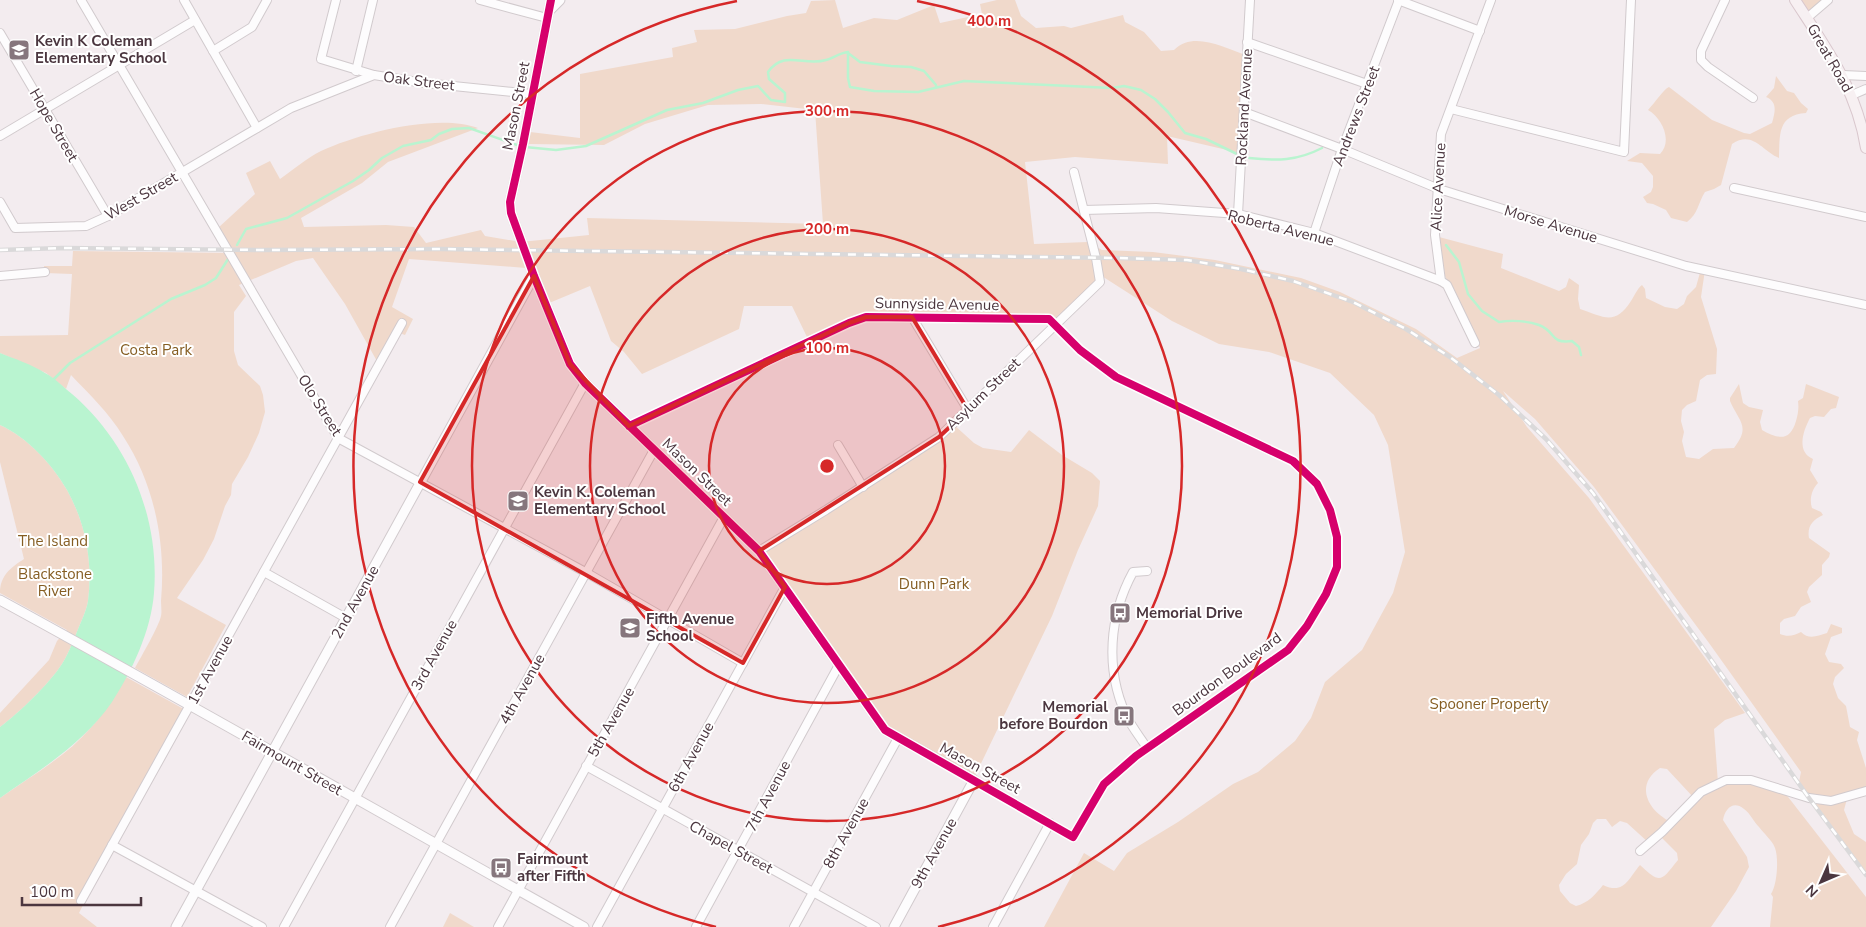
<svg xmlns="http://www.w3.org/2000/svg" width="1866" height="927" font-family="'Nunito Sans',sans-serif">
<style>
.green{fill:#f0d9cb;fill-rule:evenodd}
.water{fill:#b9f4d0}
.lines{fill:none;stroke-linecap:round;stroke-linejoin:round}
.stream{stroke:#b9f4d0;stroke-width:2.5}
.minor-casing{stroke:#d1cacd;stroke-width:10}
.tertiary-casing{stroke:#d1cacd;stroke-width:11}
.secondary-casing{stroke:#d9c7cd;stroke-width:12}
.minor{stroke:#fdfcfd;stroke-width:8}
.tertiary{stroke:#fdfcfd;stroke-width:9}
.secondary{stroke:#f7f0f2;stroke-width:10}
.rail-casing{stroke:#dad9da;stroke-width:4.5}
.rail{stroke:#fff;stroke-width:2.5;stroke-dasharray:8;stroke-linecap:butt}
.cycleway-casing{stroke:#fff;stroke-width:11}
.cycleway{stroke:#d6006c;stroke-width:8}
.marked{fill:#d62828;fill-opacity:0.2;stroke:#d62828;stroke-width:4;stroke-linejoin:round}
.ring{fill:none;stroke:#d62828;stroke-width:2.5}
.labels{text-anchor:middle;stroke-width:4;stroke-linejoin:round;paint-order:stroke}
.poi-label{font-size:15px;font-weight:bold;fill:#4b363f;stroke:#fff;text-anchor:start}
.street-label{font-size:15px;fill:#4b363f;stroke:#fff}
.park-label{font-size:15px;fill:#855d22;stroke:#fff}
.centre{fill:#d62828;stroke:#fff;stroke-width:2.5}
.ring-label{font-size:15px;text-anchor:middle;font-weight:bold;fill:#d62828;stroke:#fff;stroke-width:4;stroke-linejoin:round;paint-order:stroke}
</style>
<rect width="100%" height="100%" fill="#f3ecef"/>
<g class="green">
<path d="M835 0 843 28 874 18 897 20 934 5 940 23 982 14 980 4 997 0H1015L1021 16 1036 28 1064 26 1071 28 1123 15 1125 22 1144 32 1161 51 1174 50C1193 31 1223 47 1245 55L1240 153 1167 136 1168 164 1075 157 1025 162 1034 244 1088 242 1102 250 1153 252 1215 260 1301 278 1340 292 1416 329 1457 358 1480 348 1445 276 1439 237 1503 254 1501 268 1559 291 1566 287 1569 278 1579 285 1578 299 1580 309C1604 317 1615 326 1631 301 1635 295 1637 289 1642 285L1645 289 1646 298 1665 307 1677 309 1684 304 1687 296 1696 287 1701 269 1705 270 1701 297 1717 349 1716 374 1707 375 1700 380 1696 401 1687 405 1682 410 1681 421 1684 432 1682 441 1686 457 1699 459 1713 449 1734 448C1751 426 1739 422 1730 401V398L1739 384 1743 403 1749 407 1763 410 1760 422 1762 430C1778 439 1790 442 1796 421 1798 414 1799 408 1798 401L1803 398 1806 384 1839 397 1836 408 1831 409 1824 417 1815 416 1810 418C1803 431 1796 452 1813 459L1810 470 1818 483C1812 489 1809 499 1812 508L1821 512 1823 515C1812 520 1807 527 1809 538L1830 553 1829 557 1822 565V575L1809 587 1807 592 1811 602 1801 607 1795 616 1784 619 1780 623V634C1787 637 1794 636 1801 632 1809 640 1817 636 1827 633L1831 624 1842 628V633L1831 637 1825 654 1829 662 1841 664 1844 668 1835 677 1833 684 1838 698 1846 706 1850 727 1859 732 1857 740 1866 768V788L1848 795 1844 810 1854 834 1866 842V873L1799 782 1801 772 1709 643 1594 487 1535 419 1503 391 1527 427 1589 498 1745 713 1725 720 1714 729 1718 783 1736 781 1785 793 1866 897V927H1770L1773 897 1771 894C1777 885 1779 859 1775 848 1772 840 1764 834 1759 827 1754 822 1750 813 1744 809 1733 800 1725 809 1723 820L1747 857 1749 867 1736 891 1711 927H1044L1084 853 1114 871 1127 853 1178 822 1233 784 1258 772 1295 741 1311 718 1325 682 1362 650 1393 593 1405 552 1388 445 1374 415 1330 373 1269 352 1219 344 1172 321 1094 271 1097 286 1056 326 1048 318 863 316 807 337 792 306H744L739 329 642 374 624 352 611 341 590 286 542 306 526 268 409 259 392 307 413 319 405 335 397 332 378 363 345 304 313 258 296 261 239 285 246 296 234 312V351L238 365 260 386 263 395 265 412 259 433 248 457 232 484 231 495 225 506 214 539 203 560 177 598 226 625 187 697 135 668C141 657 159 626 161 616 162 612 161 606 161 601 166 544 155 485 123 436 109 413 89 394 71 375L66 389 46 373 0 353V336L68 335 72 274 45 273 44 266H72L73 251 232 253 218 228 255 194 246 173 270 161 280 179C293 170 307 158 321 151 360 133 438 113 478 128L388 162 362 183 301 218 304 227 386 225 414 227 426 243 481 230 485 236 521 242 589 235 587 218 823 224 815 110 761 104 708 105 645 124 604 145 527 144 530 132 580 138V74L673 57 672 48 697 42 694 30 735 29 787 16 806 13 811 1ZM1660 768 1667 769 1694 798 1671 822C1648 811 1634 785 1660 768ZM1597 819H1606L1612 827 1620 821 1627 823 1649 843 1660 836 1677 853 1678 860C1661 881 1661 885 1640 865 1628 879 1624 895 1603 885 1595 895 1588 903 1576 906L1570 903 1560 891 1559 885 1566 874 1577 864 1581 845 1589 834 1593 823Z"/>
<polygon points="1797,0 1828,0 1809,16"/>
<path d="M1776 76 1787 91 1794 93 1801 103 1808 109 1806 113C1777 115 1780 135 1779 158 1762 151 1753 130 1732 144L1721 185 1714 189 1705 192C1698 203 1698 214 1687 222L1671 218 1666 210 1653 204 1647 203 1643 197 1651 192 1653 187V176L1642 163 1627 161 1640 153 1660 154C1673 141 1662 118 1648 110 1654 104 1664 89 1669 87L1712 120 1744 133 1750 134 1772 123C1775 112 1778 102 1766 97L1774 88Z"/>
<polygon points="953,424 974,443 983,448 1011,452 1029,430 1062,455 1092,473 1100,481 1098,506 1078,550 1052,616 974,778 886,726 763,551"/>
<path d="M0 425C28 438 52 464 67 490 86 524 93 563 88 601 86 613 79 625 75 637 71 646 67 656 62 664 49 684 19 713 0 727V713L49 660 57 641 67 630 0 593C0 576 10 568 24 559L0 462Z"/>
<path d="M126 677 189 712 113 845 79 913 97 927H0V798C21 783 43 770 63 754 89 734 110 706 126 677Z"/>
<polygon points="450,913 474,927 443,927"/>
</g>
<path class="water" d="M0 353C15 359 31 364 45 373 55 378 63 387 72 394 129 443 160 518 154 593 151 631 132 671 112 702 83 744 40 770 0 798V727C19 713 49 684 62 664 67 656 71 646 75 637 79 625 86 613 88 601 93 563 86 524 67 490 52 464 28 438 0 425Z"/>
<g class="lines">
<g class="stream">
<polyline points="848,53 860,62 891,66 911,67 924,71 936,85 936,87"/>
<path d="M525 147 556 150 586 146 667 110 703 103 738 90 758 86 771 100 785 102V93L769 79 768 72C784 49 805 67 826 60 834 58 839 53 848 52V78L850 87 874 91 918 92 964 81 1112 88 1124 86 1141 90 1155 99 1168 112 1185 133 1206 139 1237 154"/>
<path d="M1249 158C1277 161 1297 161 1322 148"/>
<polyline points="237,245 246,229 287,218 353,181 369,170 382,158 403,146 431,140 439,134 452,129 469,128 520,146"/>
<path d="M1446 245 1459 262 1468 294 1482 311 1499 322C1511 320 1527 321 1539 325 1557 332 1549 344 1572 341L1579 347 1581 355"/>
<polyline points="53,380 70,363 171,299 205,285 216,278 230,256"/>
</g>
<g class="minor-casing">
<g id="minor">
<polyline points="81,0 338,438 587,573 743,663"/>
<polyline points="184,0 257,128"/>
<polyline points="336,0 321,59 374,75"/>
<polyline points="480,0 547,18"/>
<polyline points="1398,0 1480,31"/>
<polyline points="1725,0 1701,51 1701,60 1708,67 1753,98"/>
<polyline points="1807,18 1828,0"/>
<polyline points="0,33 108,216"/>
<polyline points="1247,42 1367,84"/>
<polyline points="213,51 252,27 267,0"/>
<polyline points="356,71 373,0"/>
<polyline points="1843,75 1866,76"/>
<polyline points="1852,95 1866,89"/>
<polyline points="1451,109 1624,152 1631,0"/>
<polyline points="1244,112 1342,149 1439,189 1686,266 1866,305"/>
<polyline points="0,136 195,20"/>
<polyline points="1734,188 1866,217"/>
<polyline points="0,202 15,228 86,226 108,216 291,108 374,75 424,83 532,94"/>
<polyline points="1084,210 1156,208 1238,214 1314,233 1441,281"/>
<polyline points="1238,214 1250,0"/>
<polyline points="1314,233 1342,149 1399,0"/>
<polyline points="0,276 45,272"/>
<polyline points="912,317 968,410"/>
<polyline points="1475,343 1447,285 1441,281 1435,235 1441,134 1491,0"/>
<polyline points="629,426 849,323 866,317 1049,319 1080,350 1116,377 1293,461 1317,484 1330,510 1337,537 1337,567 1326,594 1307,626 1288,650 1136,756 1104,784 1073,837 974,780"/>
<polyline points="838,445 863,487"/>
<polyline points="759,551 826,510 939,437 1100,282 1096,258 1074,172"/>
<polyline points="264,572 346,618"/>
<path d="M1147 748C1140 737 1131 726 1126 715 1105 669 1109 616 1133 572L1147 571"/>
<polyline points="586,766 876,927"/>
<polyline points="112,845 262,927"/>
<polyline points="1640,851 1662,832 1701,792 1726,780 1751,780 1809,798 1831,801 1866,791"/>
<polyline points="81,901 402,323"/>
<polyline points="284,927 585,383"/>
<polyline points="390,927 654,450"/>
<polyline points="498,927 724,517"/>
<polyline points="597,927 785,587"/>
<polyline points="696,927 839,665"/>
<polyline points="794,927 898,738"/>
<polyline points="993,927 1050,823"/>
</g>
</g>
<g class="tertiary-casing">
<g id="tertiary">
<polyline points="551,0 523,144 510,202 511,213 534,276 570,364 585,383 759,551 885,730 974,780 894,927"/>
<polyline points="549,11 560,0"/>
<path d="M0 600C196 707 389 818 584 927"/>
<polyline points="176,927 534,276"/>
</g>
</g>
<g class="secondary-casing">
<path id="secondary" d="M1795 0C1826 48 1857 90 1866 148"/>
</g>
<use href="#minor" class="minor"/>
<use href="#tertiary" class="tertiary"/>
<use href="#secondary" class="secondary"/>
<g class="rail-casing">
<polyline id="rail" points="0,250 62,248 262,250 440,249 1118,258 1187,260 1241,269 1293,281 1353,302 1406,329 1450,357 1499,395 1546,439 1593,493 1809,798 1866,875"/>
</g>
<use href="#rail" class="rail"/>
<g class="cycleway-casing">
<polyline id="cycleway" points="551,0 523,144 510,202 511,213 534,276 570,364 585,383 759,551 885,730 1073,837 1104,784 1136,756 1288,650 1307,626 1326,594 1337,567 1337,537 1330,510 1317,484 1293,461 1116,377 1080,350 1049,319 866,317 849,323 629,426"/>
</g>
<use href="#cycleway" class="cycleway"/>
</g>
<path class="marked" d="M534 276 570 364 629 426 849 323 866 317H912L968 410 939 437 759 551 785 587 743 663 420 482Z"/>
<g class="ring">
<circle cx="827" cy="466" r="118"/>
<circle cx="827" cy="466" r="237"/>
<circle cx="827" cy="466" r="355"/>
<path d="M716 927A474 474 0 0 1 737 1M917 1A474 474 0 0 1 938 927"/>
</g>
<defs>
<g id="school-square" transform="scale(1.125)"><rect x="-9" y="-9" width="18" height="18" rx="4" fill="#86767d" stroke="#fff"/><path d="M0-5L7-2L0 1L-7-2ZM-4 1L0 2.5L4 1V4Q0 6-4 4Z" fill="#fff"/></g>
<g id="bus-square" transform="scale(1.125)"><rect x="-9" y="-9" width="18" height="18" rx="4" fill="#86767d" stroke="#fff"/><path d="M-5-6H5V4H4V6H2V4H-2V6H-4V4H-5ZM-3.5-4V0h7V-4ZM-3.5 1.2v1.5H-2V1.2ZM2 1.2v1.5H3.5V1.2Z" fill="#fff"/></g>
</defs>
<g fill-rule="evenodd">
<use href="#school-square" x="19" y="50"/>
<use href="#school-square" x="518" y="501"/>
<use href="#bus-square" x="1120" y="613"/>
<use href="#school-square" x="630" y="628"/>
<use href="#bus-square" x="1124" y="716"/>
<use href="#bus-square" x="501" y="868"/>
</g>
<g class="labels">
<g class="poi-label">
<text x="35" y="46">Kevin K Coleman<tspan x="35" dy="17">Elementary School</tspan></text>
<text x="534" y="497">Kevin K. Coleman<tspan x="534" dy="17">Elementary School</tspan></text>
<text x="1136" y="618">Memorial Drive</text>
<text x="646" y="624">Fifth Avenue<tspan x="646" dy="17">School</tspan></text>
<text x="1108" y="712" text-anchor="end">Memorial<tspan x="1108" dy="17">before Bourdon</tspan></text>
<text x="517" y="864">Fairmount<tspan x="517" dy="17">after Fifth</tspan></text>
</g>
<g class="street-label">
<text transform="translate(1830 58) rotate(60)" y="5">Great Road</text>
<text transform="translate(419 81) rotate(7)" y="5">Oak Street</text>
<text transform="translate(516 106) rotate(-79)" y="5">Mason Street</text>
<text transform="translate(1244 107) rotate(-87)" y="5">Rockland Avenue</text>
<text transform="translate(1356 116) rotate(-69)" y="5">Andrews Street</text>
<text transform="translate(54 125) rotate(60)" y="5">Hope Street</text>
<text transform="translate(1438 187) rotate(-87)" y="5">Alice Avenue</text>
<text transform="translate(141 196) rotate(-30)" y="5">West Street</text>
<text transform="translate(1551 224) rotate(17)" y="5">Morse Avenue</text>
<text transform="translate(1281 228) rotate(14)" y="5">Roberta Avenue</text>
<text transform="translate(937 304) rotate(1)" y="5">Sunnyside Avenue</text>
<text transform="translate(983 394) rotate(-44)" y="5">Asylum Street</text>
<text transform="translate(320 405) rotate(58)" y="5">Olo Street</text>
<text transform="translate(697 472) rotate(44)" y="5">Mason Street</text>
<text transform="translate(355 602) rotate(-61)" y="5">2nd Avenue</text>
<text transform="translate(434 655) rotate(-61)" y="5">3rd Avenue</text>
<text transform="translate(210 670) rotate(-61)" y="5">1st Avenue</text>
<text transform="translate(1227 674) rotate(-36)" y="5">Bourdon Boulevard</text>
<text transform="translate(522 689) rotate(-61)" y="5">4th Avenue</text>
<text transform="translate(611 722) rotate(-60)" y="5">5th Avenue</text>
<text transform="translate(691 757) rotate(-61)" y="5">6th Avenue</text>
<text transform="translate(292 763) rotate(30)" y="5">Fairmount Street</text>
<text transform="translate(980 768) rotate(29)" y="5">Mason Street</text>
<text transform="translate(768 796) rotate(-62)" y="5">7th Avenue</text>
<text transform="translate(846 833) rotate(-61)" y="5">8th Avenue</text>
<text transform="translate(731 847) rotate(29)" y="5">Chapel Street</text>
<text transform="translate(934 853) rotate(-61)" y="5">9th Avenue</text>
</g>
<g class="park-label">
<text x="156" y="355">Costa Park</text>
<text x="53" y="546">The Island</text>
<text x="55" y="579">Blackstone<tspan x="55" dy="17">River</tspan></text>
<text x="934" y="589">Dunn Park</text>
<text x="1489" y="709">Spooner Property</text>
</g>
</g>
<circle cx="827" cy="466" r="8" class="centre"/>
<g class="ring-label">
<text x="989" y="26">400 m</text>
<text x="827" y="116">300 m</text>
<text x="827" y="234">200 m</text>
<text x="827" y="353">100 m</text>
</g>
<g transform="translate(1821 882) rotate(225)" stroke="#ffffff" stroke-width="4" paint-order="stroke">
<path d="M0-4L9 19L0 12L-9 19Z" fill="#4b363f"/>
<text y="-8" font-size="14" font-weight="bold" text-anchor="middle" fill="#4b363f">N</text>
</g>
<path d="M22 897v8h119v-8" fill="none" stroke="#4b363f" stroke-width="2.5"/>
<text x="30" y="897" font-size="15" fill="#4b363f" stroke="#ffffff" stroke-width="4" paint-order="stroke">100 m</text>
</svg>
